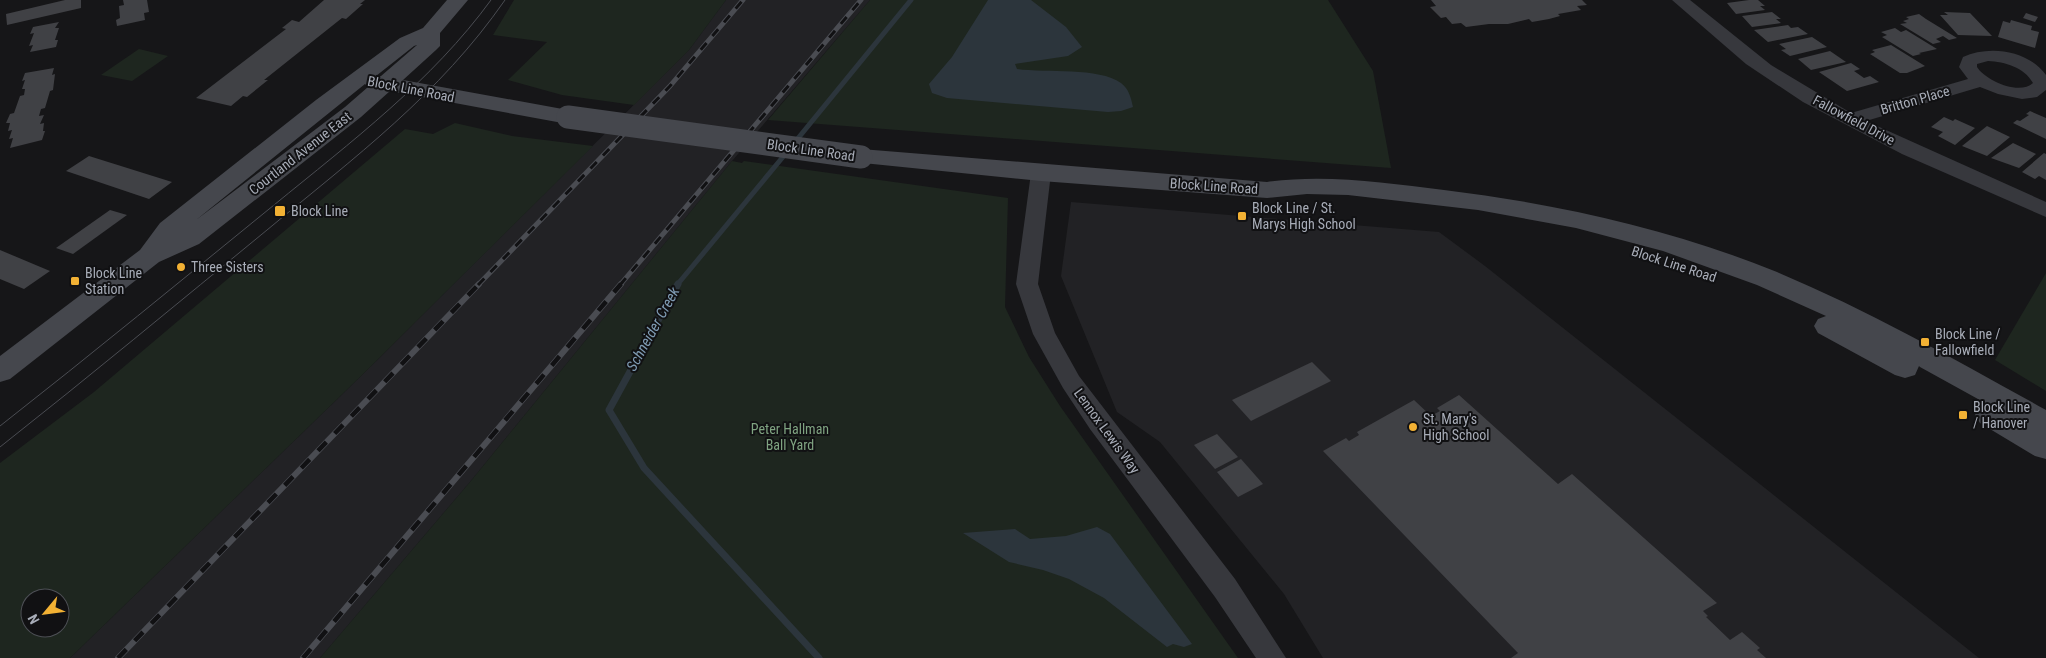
<svg xmlns="http://www.w3.org/2000/svg" width="2046" height="658" font-family="'Roboto Condensed',sans-serif">
<style>
.built{fill:#222225}
.green{fill:#1e261f;fill-rule:evenodd}
.water{fill:#2c353c}
.lines{fill:none;stroke-linecap:round;stroke-linejoin:round}
.stream-far1{stroke:#2c353c;stroke-width:5}
.stream{stroke:#2c353c;stroke-width:7}
.building{fill:#404145}
.street{fill:#37383d;fill-rule:evenodd}
.secondary{fill:#45474d;fill-rule:evenodd}
.tram{stroke:#4a4c52;stroke-width:1}
.rail-far1-casing{stroke:#4a4c52;stroke-width:5}
.rail-casing{stroke:#4a4c52;stroke-width:6}
.rail-far1{stroke:#111113;stroke-width:3;stroke-dasharray:9;stroke-linecap:butt}
.rail{stroke:#111113;stroke-width:4.5;stroke-dasharray:12;stroke-linecap:butt}
.secondary-bridge{stroke:#45474d;stroke-width:23}
.poi-dot{fill:#f2b134;stroke:#111113;stroke-width:2}
.labels{text-anchor:middle;stroke-width:4;stroke-linejoin:round;paint-order:stroke}
.street-label{font-size:14px;fill:#a8adb8;stroke:#111113}
.poi-label{font-size:14px;fill:#a8adb8;stroke:#111113;text-anchor:start}
.park-label{font-size:14px;fill:#7fa381;stroke:#111113}
.water-label{font-size:15px;font-style:italic;fill:#7f9bb3;stroke:#111113}
</style>
<rect width="100%" height="100%" fill="#161618"/>
<g class="built">
<polygon points="726,0 870,0 732,161 470,482 320,658 70,658 360,377 689,50"/>
<polygon points="1071,202 1439,232 1485,266 1979,658 1323,658 1284,594 1160,442 1117,412 1061,276"/>
</g>
<g class="green">
<polygon points="514,0 726,0 689,50 634,105 562,95 508,80 547,42 493,35"/>
<polygon points="870,0 1328,0 1373,71 1391,168 768,120"/>
<polygon points="139,49 168,56 132,81 101,75"/>
<path d="M455 123 512 136 593 146 360 377 70 658H0V463L94 392 405 129 433 134ZM30 598H60V628H30Z"/>
<polygon points="732,161 742,163 744,161 1008,198 1005,307 1029,357 1060,406 1238,658 320,658 470,482"/>
<polygon points="2046,273 2046,391 1995,360"/>
</g>
<g class="water">
<path d="M988 0H1031L1066 27 1082 47 1068 56 1015 64 1017 69C1046 73 1099 67 1121 83 1129 89 1131 98 1133 107L1121 111 1108 112 947 98 932 93 929 84 952 57Z"/>
<polygon points="1097,527 1110,534 1192,644 1184,647 1173,644 1167,647 1104,598 1069,579 1043,570 1009,562 963,533 1015,529 1030,539 1066,536"/>
</g>
<g class="lines">
<g class="stream-far1">
<polyline points="795,142 911,0"/>
<polyline points="677,285 787,152"/>
</g>
<polyline class="stream" points="678,284 609,410 644,468 819,658"/>
</g>
<g class="building">
<polygon points="65,0 81,0 81,8 7,25 6,14"/>
<polygon points="123,0 147,0 149,12 144,13 145,20 117,26 116,20 120,18 119,6 124,5"/>
<polygon points="324,0 365,0 360,4 363,4 346,19 342,18 264,80 268,80 247,97 243,96 231,106 196,98 286,29 282,28 292,20 299,22"/>
<polygon points="1431,0 1582,0 1587,5 1577,6 1581,10 1558,14 1560,16 1549,19 1532,22 1529,19 1508,24 1489,24 1466,27 1461,23 1452,24 1446,17 1441,18 1430,7 1436,6"/>
<polygon points="1749,0 1758,0 1765,6 1760,6 1765,10 1736,14 1727,3"/>
<polygon points="1772,12 1781,19 1776,19 1781,23 1752,27 1742,16"/>
<polygon points="1944,12 1970,13 1992,36 1958,35 1940,15 1948,15"/>
<polygon points="2026,13 2038,17 2035,22 2023,18"/>
<polygon points="1919,14 1926,19 1957,38 1949,40 1943,36 1936,39 1941,42 1933,44 1900,24 1907,23 1903,21 1909,19 1906,17"/>
<polygon points="2011,20 2032,26 2031,30 2039,32 2035,48 1998,37 2003,21 2010,23"/>
<polygon points="59,22 55,28 59,28 55,40 58,40 56,47 30,52 33,45 29,46 34,33 30,34 33,27"/>
<polygon points="1788,25 1791,28 1798,27 1808,34 1768,42 1754,30"/>
<polygon points="1895,28 1901,32 1906,30 1937,49 1919,53 1921,54 1913,56 1882,37 1887,35 1881,32"/>
<polygon points="1812,37 1827,47 1790,56 1781,50 1786,49 1779,44"/>
<polygon points="1891,45 1925,66 1907,73 1900,73 1870,54 1875,52 1872,50"/>
<polygon points="1830,51 1846,62 1811,70 1798,59"/>
<polygon points="1851,63 1860,69 1854,71 1864,78 1870,76 1879,82 1847,91 1819,72"/>
<polygon points="54,68 52,75 55,74 53,90 50,91 45,108 41,109 39,116 44,115 40,124 44,123 43,131 45,131 42,140 10,148 13,138 9,139 12,130 8,131 10,123 6,123 10,114 14,113 20,96 24,95 25,89 22,89 25,80 22,81 25,73"/>
<polygon points="2030,111 2046,118 2046,139 2013,123 2017,120 2020,121 2029,115 2026,114"/>
<polygon points="1944,117 1953,121 1955,119 1975,128 1955,145 1938,136 1943,132 1931,127"/>
<polygon points="1987,126 2010,137 1987,156 1962,146"/>
<polygon points="2013,143 2036,154 2019,168 1991,158"/>
<polygon points="2044,153 2046,154 2046,180 2039,176 2035,179 2022,172"/>
<polygon points="89,156 172,182 149,199 66,171"/>
<polygon points="110,210 127,215 73,254 56,248"/>
<polygon points="0,250 50,271 24,289 0,279"/>
<polygon points="1312,362 1331,381 1251,421 1232,400"/>
<polygon points="1459,395 1558,484 1572,474 1717,603 1703,611 1708,616 1706,617 1730,640 1742,632 1760,648 1757,650 1766,658 1511,658 1518,653 1323,451 1346,438 1349,441 1359,435 1357,432 1414,400 1431,416 1440,411 1437,408"/>
<polygon points="1217,434 1238,457 1215,469 1194,445"/>
<polygon points="1241,459 1263,484 1238,497 1217,472"/>
</g>
<g class="lines">
<g class="street">
<path d="M1672 0H1690L1771 65 1851 113 1968 79 1959 67 1963 57C1989 45 2028 50 2046 75V90L2037 97 2022 99 1998 94 1980 87 1866 121 2046 202V217L1902 154 1803 102 1746 64ZM1988 61C2005 62 2024 67 2033 83 2019 96 1985 80 1977 67V64Z"/>
<polygon points="1041,167 1048,168 1051,173 1038,284 1055,333 1079,376 1235,579 1286,658 1256,658 1215,597 1090,429 1063,388 1033,334 1016,284 1031,173 1034,168"/>
</g>
<g class="secondary">
<path d="M447 0H468L440 33V46L436 50 403 80 568 110 576 112 579 117 576 122 568 124 390 91 361 117 199 244 159 262 10 379 0 382V356L140 250 160 223 316 100 400 38 423 28ZM417 45 381 76H376L414 46ZM365 84 368 87 345 107 196 220Z"/>
<path d="M861 149 1267 182C1327 174 1385 183 1444 190 1558 204 1671 229 1777 272 1870 311 1958 361 2046 410V459L2035 456 1980 423 1975 415 1980 407 1987 404 1920 367 1919 366 1915 375 1905 378 1895 375 1818 333 1814 326 1818 319 1826 316 1757 285 1663 251 1576 228 1478 210 1348 195 1307 194 1267 198 1041 181 853 162 849 157 853 152Z"/>
</g>
<g class="tram">
<path d="M0 426C92 354 183 279 274 205 351 142 432 81 491 0"/>
<path d="M0 447C90 376 178 303 267 230 355 157 439 95 505 0"/>
</g>
<g class="rail-far1-casing">
<g id="rail-far1">
<polyline points="478,285 670,86 743,0"/>
<polyline points="620,285 861,0"/>
</g>
</g>
<g class="rail-casing">
<g id="rail">
<polyline points="118,658 479,284"/>
<polyline points="303,658 621,284"/>
</g>
</g>
<use href="#rail-far1" class="rail-far1"/>
<use href="#rail" class="rail"/>
<polyline class="secondary-bridge" points="568,117 861,157"/>
</g>
<g class="poi-dot">
<rect x="274" y="205" width="12" height="12" rx="2.5"/>
<rect x="1237" y="211" width="10" height="10" rx="2.5"/>
<circle cx="181" cy="267" r="5"/>
<rect x="70" y="276" width="10" height="10" rx="2.5"/>
<rect x="1920" y="337" width="10" height="10" rx="2.5"/>
<rect x="1958" y="410" width="10" height="10" rx="2.5"/>
<circle cx="1413" cy="427" r="5"/>
</g>
<g class="labels">
<g class="street-label">
<text transform="translate(411 89) rotate(11)" y="5">Block Line Road</text>
<text transform="translate(1915 100) rotate(-16)" y="5">Britton Place</text>
<text transform="translate(1854 120) rotate(28)" y="5">Fallowfield Drive</text>
<text transform="translate(811 150) rotate(8)" y="5">Block Line Road</text>
<text transform="translate(300 153) rotate(-38)" y="5">Courtland Avenue East</text>
<text transform="translate(1214 186) rotate(4)" y="5">Block Line Road</text>
<text transform="translate(1674 264) rotate(18)" y="5">Block Line Road</text>
<text transform="translate(1107 431) rotate(54)" y="5">Lennox Lewis Way</text>
</g>
<g class="poi-label">
<text x="1252" y="213">Block Line / St.<tspan x="1252" dy="16">Marys High School</tspan></text>
<text x="291" y="216">Block Line</text>
<text x="191" y="272">Three Sisters</text>
<text x="85" y="278">Block Line<tspan x="85" dy="16">Station</tspan></text>
<text x="1935" y="339">Block Line /<tspan x="1935" dy="16">Fallowfield</tspan></text>
<text x="1973" y="412">Block Line<tspan x="1973" dy="16">/ Hanover</tspan></text>
<text x="1423" y="424">St. Mary's<tspan x="1423" dy="16">High School</tspan></text>
</g>
<g class="park-label">
<text x="790" y="434">Peter Hallman<tspan x="790" dy="16">Ball Yard</tspan></text>
</g>
<g class="water-label">
<text transform="translate(653 329) rotate(-61)" y="5">Schneider Creek</text>
</g>
</g>
<g transform="translate(45 613) rotate(241)"><circle r="24" fill="#111113" stroke="#4d4f55"/>
<path d="M0-4L9 19L0 12L-9 19Z" fill="#f2b134"/>
<text y="-8" font-size="14" font-weight="bold" text-anchor="middle" fill="#a8adb8">N</text>
</g>
</svg>
